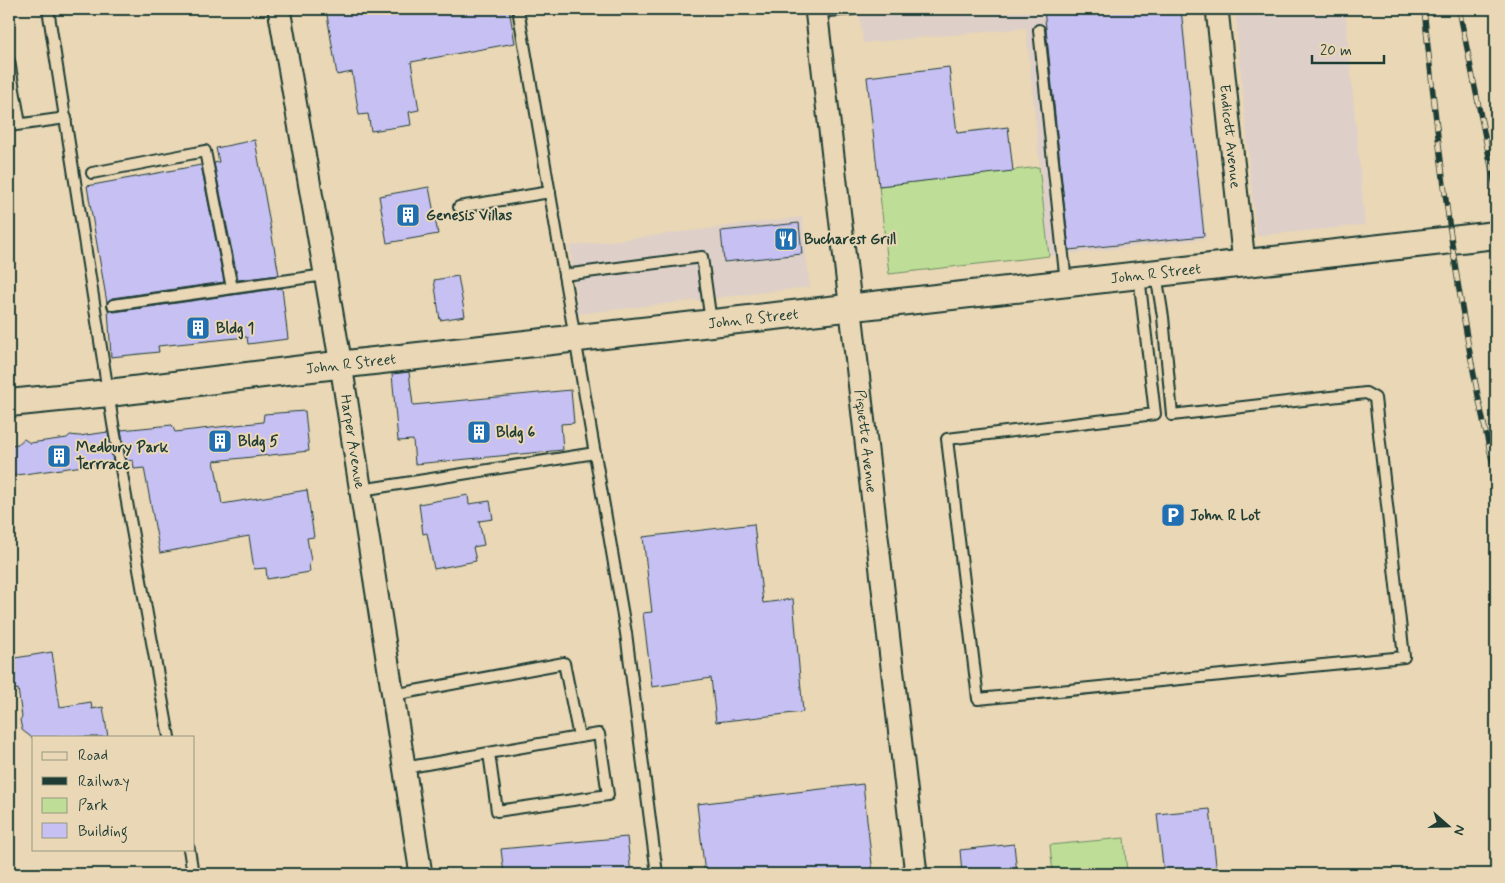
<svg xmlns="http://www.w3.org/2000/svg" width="1505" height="883" font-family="Mynerve,sans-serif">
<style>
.built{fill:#ded0c8}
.green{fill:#bede97;stroke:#6e8e66}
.building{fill:#c6c0f3;stroke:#1f3d34}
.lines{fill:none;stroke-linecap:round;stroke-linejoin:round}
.service-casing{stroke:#1f3d34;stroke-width:14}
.minor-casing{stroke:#1f3d34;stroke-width:25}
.tertiary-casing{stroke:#1f3d34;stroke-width:30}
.service{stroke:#e9d7b5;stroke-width:10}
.minor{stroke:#e9d7b5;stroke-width:21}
.tertiary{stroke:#e9d7b5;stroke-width:26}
.rail-casing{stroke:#1f3d34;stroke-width:5.5}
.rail{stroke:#e9d7b5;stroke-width:4;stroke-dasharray:11;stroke-linecap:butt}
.labels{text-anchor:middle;stroke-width:4;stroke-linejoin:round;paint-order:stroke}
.street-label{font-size:15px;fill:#1f3d34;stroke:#e9d7b5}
.poi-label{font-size:15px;font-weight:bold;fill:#1f3d34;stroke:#e9d7b5;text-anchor:start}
</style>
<rect width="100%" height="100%" fill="#e9d7b5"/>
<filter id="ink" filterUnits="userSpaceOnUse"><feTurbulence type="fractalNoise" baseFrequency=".02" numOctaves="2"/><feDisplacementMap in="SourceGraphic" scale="10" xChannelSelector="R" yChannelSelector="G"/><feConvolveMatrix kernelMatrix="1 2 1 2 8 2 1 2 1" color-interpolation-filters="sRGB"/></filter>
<g filter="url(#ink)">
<g class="built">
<polygon points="859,9 1183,9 1206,239 1049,256 1026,28 863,43"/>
<polygon points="1235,9 1345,9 1365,225 1256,236"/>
<polygon points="802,217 810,287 578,314 570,246"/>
</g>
<g class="green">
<polygon points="1039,167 1049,256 889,274 879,186"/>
<polygon points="1124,838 1127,874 1053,874 1050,845"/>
</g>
<g class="building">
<polygon points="326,9 509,9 515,43 411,62 419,110 409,112 411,125 371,131 368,114 359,115 352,72 337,75"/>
<polygon points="1044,9 1181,9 1204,236 1069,250"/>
<polygon points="949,67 957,133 1008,127 1013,171 879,186 867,77"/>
<polygon points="255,140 279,275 238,280 214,163 219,162 216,148"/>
<polygon points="201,165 224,282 112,298 107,303 87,186"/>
<polygon points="429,187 438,234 387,243 379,196"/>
<polygon points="799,223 802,254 724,262 721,231"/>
<polygon points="458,276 465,316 440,320 434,280"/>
<polygon points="282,288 288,339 248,344 247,337 158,346 159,352 111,357 108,309 114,312"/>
<polygon points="409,372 413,405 571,390 574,423 561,424 563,450 415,464 413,440 398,441 392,374"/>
<polygon points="305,411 309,451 214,461 222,504 307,490 314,537 307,538 311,561 309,564 310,572 267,579 266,568 254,569 249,536 160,553 144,468 134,469 133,460 127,461 121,430 172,425 175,432 263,422 264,414"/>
<polygon points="108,432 113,462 9,476 9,445 18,444 24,439 30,443 67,438 70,435 79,436"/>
<polygon points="468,495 469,504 490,501 493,519 479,521 484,545 473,547 476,561 434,569 427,533 423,534 419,504"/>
<polygon points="754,524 763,603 793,599 803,712 716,722 711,678 652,687 643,613 652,612 643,537"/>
<polygon points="52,652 60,707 91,702 92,709 103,707 108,737 31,737 22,730 20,720 22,717 18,689 9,691 9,659"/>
<polygon points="863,784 873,874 705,874 697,804"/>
<polygon points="1210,809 1217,874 1164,874 1157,814"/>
<polygon points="627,837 631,874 504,874 501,849"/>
<polygon points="1014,844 1017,874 962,874 960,850"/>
</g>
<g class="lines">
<g class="service-casing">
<g id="service">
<polyline points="48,9 113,424 169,737"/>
<polyline points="518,9 626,633 657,874"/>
<polyline points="816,12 854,9"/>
<polyline points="1039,30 1066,283"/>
<polyline points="9,61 20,124"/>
<polyline points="9,126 66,118"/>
<polyline points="92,173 205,151 232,288"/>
<polyline points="459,207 550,192"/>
<polyline points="564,275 702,257 711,322"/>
<polyline points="1139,276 1155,414 947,439 978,699 1404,657 1375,398 1366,393 1172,415 1163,317 1156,274"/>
<polyline points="113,305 325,275"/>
<polyline points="361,490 595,453"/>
<polyline points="393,695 564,663 579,737"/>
<polyline points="404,768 579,737 599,734 608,795 497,811 489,753"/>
<polyline points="189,849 193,874"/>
</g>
</g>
<g class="minor-casing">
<g id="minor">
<path id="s1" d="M279 9 341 365 421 874"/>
<path id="s2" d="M816 9 916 874"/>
<path id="s3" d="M1217 9 1244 263"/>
</g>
</g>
<g class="tertiary-casing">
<g id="tertiary">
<path id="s4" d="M9 403 109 393 311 368 1496 235"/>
</g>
</g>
<use href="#service" class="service"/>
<use href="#minor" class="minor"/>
<use href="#tertiary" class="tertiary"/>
<g class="rail-casing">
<g id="rail">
<path d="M1424 9C1440 166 1459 324 1496 477"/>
<polyline points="1459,9 1496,191"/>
</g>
</g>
<use href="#rail" class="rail"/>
</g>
</g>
<defs>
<g id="building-square" transform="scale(1.25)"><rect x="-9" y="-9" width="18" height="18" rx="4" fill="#1f6fb2" stroke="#e9d7b5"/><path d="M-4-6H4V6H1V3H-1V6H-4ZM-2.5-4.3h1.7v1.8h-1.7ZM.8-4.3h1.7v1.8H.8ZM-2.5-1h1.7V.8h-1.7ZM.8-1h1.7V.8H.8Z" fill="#fff"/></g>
<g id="restaurant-square" transform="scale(1.25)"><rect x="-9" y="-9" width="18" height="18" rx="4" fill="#1f6fb2" stroke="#e9d7b5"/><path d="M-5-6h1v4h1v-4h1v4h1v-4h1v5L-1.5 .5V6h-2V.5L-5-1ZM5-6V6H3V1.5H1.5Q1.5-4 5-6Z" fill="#fff"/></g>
<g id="parking-square" transform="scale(1.25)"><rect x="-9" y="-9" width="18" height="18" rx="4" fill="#1f6fb2" stroke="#e9d7b5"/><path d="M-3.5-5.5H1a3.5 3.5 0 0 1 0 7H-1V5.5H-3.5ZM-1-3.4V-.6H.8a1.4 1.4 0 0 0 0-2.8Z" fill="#fff"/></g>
</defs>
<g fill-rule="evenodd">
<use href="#building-square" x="408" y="215"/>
<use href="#restaurant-square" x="786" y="239"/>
<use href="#building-square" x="198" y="328"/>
<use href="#building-square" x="479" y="432"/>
<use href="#building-square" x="220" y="441"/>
<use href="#building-square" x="59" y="456"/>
<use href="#parking-square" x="1173" y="515"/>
</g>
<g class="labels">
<g class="street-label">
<text dy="5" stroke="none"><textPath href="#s3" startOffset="128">Endicott Avenue</textPath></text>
<text dy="5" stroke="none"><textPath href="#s4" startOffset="1154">John R Street</textPath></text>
<text dy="5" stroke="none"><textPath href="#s4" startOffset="749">John R Street</textPath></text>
<text dy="5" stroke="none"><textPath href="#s4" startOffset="344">John R Street</textPath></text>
<text dy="5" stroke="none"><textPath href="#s1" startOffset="439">Harper Avenue</textPath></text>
<text dy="5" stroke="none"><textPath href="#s2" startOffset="435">Piquette Avenue</textPath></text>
</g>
<g class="poi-label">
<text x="426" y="220">Genesis Villas</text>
<text x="804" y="244">Bucharest Grill</text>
<text x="216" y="333">Bldg 1</text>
<text x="496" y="437">Bldg 6</text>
<text x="238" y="446">Bldg 5</text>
<text x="76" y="452">Medbury Park<tspan x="76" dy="17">Terrrace</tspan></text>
<text x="1190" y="520">John R Lot</text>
</g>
</g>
<rect width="1505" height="883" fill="none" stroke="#e9d7b5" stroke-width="30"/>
<rect x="15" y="15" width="1475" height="853" fill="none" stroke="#1f3d34" stroke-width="2" filter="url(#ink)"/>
<rect x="32" y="736" width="162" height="115" fill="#e9d7b5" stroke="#989981"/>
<rect x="42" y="752" width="25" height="8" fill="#e9d7b5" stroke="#989981"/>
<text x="78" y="760" font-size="15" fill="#1f3d34">Road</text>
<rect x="42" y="777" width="25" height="8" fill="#1f3d34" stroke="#989981"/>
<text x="78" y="786" font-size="15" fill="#1f3d34">Railway</text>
<rect x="42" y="798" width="25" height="15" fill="#bede97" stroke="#989981"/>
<text x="78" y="810" font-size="15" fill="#1f3d34">Park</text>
<rect x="42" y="823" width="25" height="15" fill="#c6c0f3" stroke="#989981"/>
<text x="78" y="836" font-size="15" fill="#1f3d34">Building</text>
<g transform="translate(1448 826) rotate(110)" stroke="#e9d7b5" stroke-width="4" paint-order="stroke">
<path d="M0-4L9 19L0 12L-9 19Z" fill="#1f3d34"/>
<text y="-8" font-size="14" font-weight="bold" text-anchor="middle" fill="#1f3d34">N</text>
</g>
<path d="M1312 55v8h72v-8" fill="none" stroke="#1f3d34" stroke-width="2.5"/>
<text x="1320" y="55" font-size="15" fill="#1f3d34" stroke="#e9d7b5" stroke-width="4" paint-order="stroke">20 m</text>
</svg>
